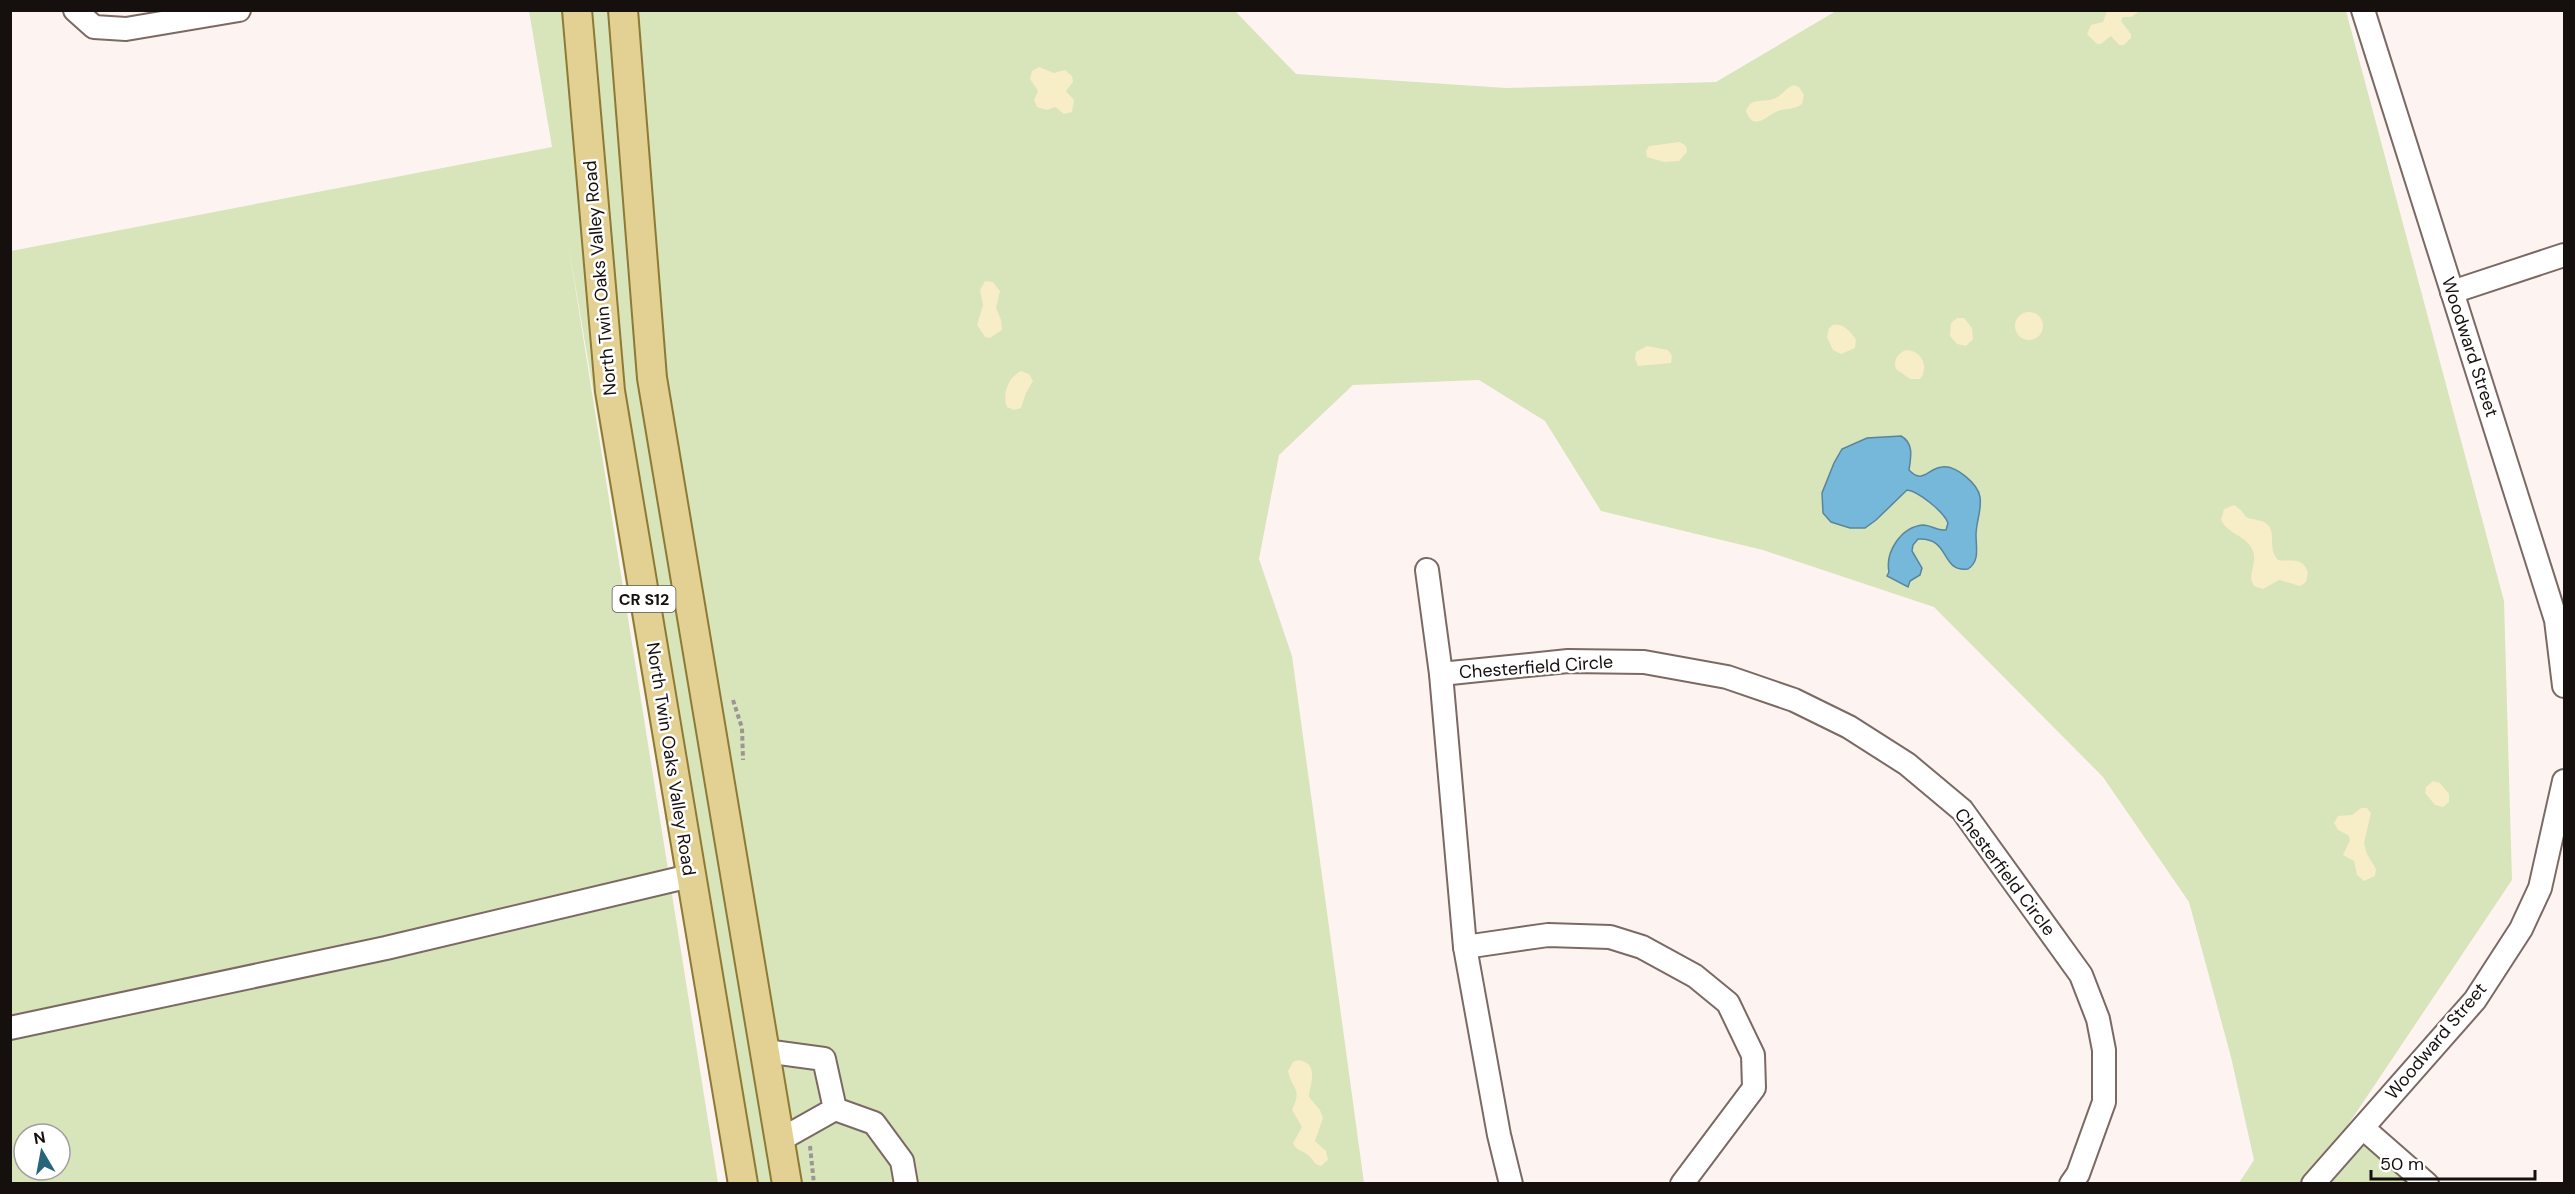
<svg xmlns="http://www.w3.org/2000/svg" width="2575" height="1194" font-family="'DM Sans',sans-serif">
<style>
.green{fill:#d8e4ba;fill-rule:evenodd}
.sand{fill:#f7edc7}
.water{fill:#75b8da;stroke:#58859c;stroke-width:1.5}
.lines{fill:none;stroke-linecap:round;stroke-linejoin:round}
.minor-casing{stroke:#7b6963;stroke-width:26}
.major-casing{stroke:#8e7a34;stroke-width:32}
.path{stroke:#9c9593;stroke-width:4;stroke-dasharray:4.5 3;stroke-linecap:butt}
.minor{stroke:#fff;stroke-width:22}
.major{stroke:#e2d192;stroke-width:28}
.labels{text-anchor:middle;stroke-width:5;stroke-linejoin:round;paint-order:stroke}
.shield{fill:#fff;stroke:#5b5756;stroke-width:1.5}
.shield-label{font-size:16px;font-weight:bold;fill:#150f0d}
.street-label{font-size:18px;fill:#150f0d;stroke:#fff}
</style>
<rect width="100%" height="100%" fill="#fdf4f2"/>
<g class="green">
<path d="M529 11H1235L1296 74 1506 88 1716 82 1836 11H2346L2504 601 2512 880 2309 1183H2239L2254 1160 2231 1057 2189 902 2103 777 1934 607 1763 550 1601 511 1545 421 1479 380 1353 385 1279 455 1259 559 1292 656 1364 1183H727L568 242 718 1183 11 1184V251L552 147ZM24 1134H60V1170H24Z"/>
<polygon points="2362,1128 2426,1184 2313,1184"/>
</g>
<g class="sand">
<polygon points="2107,11 2140,11 2131,17 2123,17 2121,21 2131,34 2131,38 2124,45 2119,45 2111,36 2101,44 2097,44 2087,34 2091,25 2103,22"/>
<polygon points="1039,67 1054,73 1065,70 1072,76 1073,82 1066,91 1074,100 1072,112 1064,114 1055,107 1047,110 1037,107 1034,100 1038,91 1030,79 1032,71"/>
<path d="M1794 85 1799 87 1804 95 1802 104C1794 110 1786 108 1778 111 1767 115 1754 133 1746 111 1751 97 1761 103 1773 99 1781 97 1785 88 1794 85Z"/>
<polygon points="1680,142 1686,146 1687,152 1679,161 1664,162 1647,157 1646,151 1649,146"/>
<polygon points="985,281 993,282 1000,291 996,308 1001,320 1002,330 990,338 985,337 977,325 983,305 980,290"/>
<circle cx="2029" cy="326" r="14"/>
<polygon points="1957,318 1964,318 1972,328 1973,339 1966,346 1957,344 1950,336 1951,323"/>
<path d="M1833 325C1844 323 1851 332 1856 340L1855 348 1841 354 1833 350 1827 337 1829 328Z"/>
<polygon points="1647,346 1668,350 1672,356 1671,363 1638,366 1635,359 1636,352"/>
<path d="M1906 350C1921 350 1930 367 1920 379H1910L1896 369C1893 360 1897 354 1906 350Z"/>
<path d="M1021 371 1029 374 1033 381 1026 393 1021 408 1014 410 1007 407C1002 394 1008 377 1021 371Z"/>
<path d="M2234 505 2241 510 2246 517C2252 520 2258 519 2264 522 2279 530 2266 547 2278 560 2291 562 2303 556 2308 573L2306 582 2300 586 2279 580 2263 589 2254 586C2246 574 2259 562 2252 549 2246 536 2228 534 2221 520L2224 509Z"/>
<polygon points="2433,781 2440,783 2449,794 2449,802 2443,807 2435,805 2425,793 2426,787"/>
<polygon points="2361,808 2367,808 2371,813 2364,843 2367,854 2376,869 2375,876 2364,881 2357,875 2354,861 2343,855 2350,840 2348,835 2338,830 2334,823 2338,816 2352,815"/>
<path d="M1298 1060C1320 1063 1310 1083 1309 1097L1320 1110 1323 1118 1315 1141 1326 1151 1328 1160 1321 1166C1313 1164 1315 1161 1309 1156 1303 1150 1297 1152 1293 1143L1302 1127 1292 1110C1303 1087 1292 1091 1288 1071L1293 1062Z"/>
</g>
<path class="water" d="M1901 436C1914 443 1911 457 1909 470 1923 485 1928 468 1942 467 1956 465 1978 484 1980 497 1982 510 1976 522 1976 535 1976 548 1980 561 1968 569 1940 573 1951 537 1918 539L1913 545 1912 551 1922 568 1920 575 1910 581 1908 587 1887 576 1889 572C1885 552 1901 527 1923 525 1931 525 1937 531 1946 530L1948 523C1944 512 1918 491 1907 490L1876 520 1865 528H1850L1831 522 1823 513 1822 493 1834 463 1842 449 1867 438Z"/>
<g class="lines">
<g class="minor-casing">
<g id="minor">
<polyline points="75,10 94,27 126,29 239,10"/>
<polyline points="2363,10 2556,620 2564,686"/>
<polyline points="2452,292 2564,255"/>
<polyline points="1427,570 1441,674 1465,947 1499,1135 1511,1184"/>
<polyline points="1441,674 1568,661 1644,662 1727,677 1794,700 1849,727 1907,764 1962,810 2081,975 2098,1019 2104,1050 2104,1102 2078,1174 2071,1184"/>
<polyline points="1465,947 1548,935 1610,937 1642,947 1695,976 1728,1003 1753,1055 1754,1088 1682,1184"/>
<polyline points="10,1028 386,948 690,876"/>
<polyline points="765,1051 824,1059 835,1109 780,1140"/>
<polyline points="835,1109 874,1123 902,1161 906,1184"/>
<polyline points="2363,1128 2427,1184"/>
<polyline points="2313,1184 2475,1000 2521,929 2540,888 2564,781"/>
</g>
</g>
<g class="major-casing">
<g id="major">
<polyline points="577,10 610,391 743,1184"/>
<polyline points="623,10 652,378 787,1184"/>
</g>
</g>
<g class="path">
<polyline points="733,700 742,728 743,760"/>
<polyline points="810,1146 814,1184"/>
</g>
<use href="#minor" class="minor"/>
<use href="#major" class="major"/>
</g>
<g class="labels">
<rect class="shield" x="612.5" y="586" width="63" height="26" rx="4.5"/>
<g class="shield-label">
<text x="644" y="605">CR S12</text>
</g>
<g class="street-label">
<text transform="translate(600 278) rotate(-95)" y="6">North Twin Oaks Valley Road</text>
<text transform="translate(2470 347) rotate(72)" y="6">Woodward Street</text>
<text transform="translate(1536 667) rotate(-4)" y="6">Chesterfield Circle</text>
<text transform="translate(671 759) rotate(81)" y="6">North Twin Oaks Valley Road</text>
<text transform="translate(2005 872) rotate(53)" y="6">Chesterfield Circle</text>
<text transform="translate(2436 1041) rotate(-50)" y="6">Woodward Street</text>
</g>
</g>
<rect width="2575" height="1194" fill="none" stroke="#150f0d" stroke-width="24"/>
<g transform="translate(42 1152) rotate(350)"><circle r="28" fill="#ffffff" stroke="#a19f9e" stroke-width="1.5"/>
<path d="M0-4.5L10 22L0 15L-10 22Z" fill="#27657b"/>
<text y="-9" font-size="16" font-weight="bold" text-anchor="middle" fill="#150f0d">N</text>
</g>
<path d="M2371 1170v9h164v-9" fill="none" stroke="#150f0d" stroke-width="3"/>
<text x="2380" y="1170" font-size="18" fill="#150f0d" stroke="#ffffff" stroke-width="4.5" paint-order="stroke">50 m</text>
</svg>
